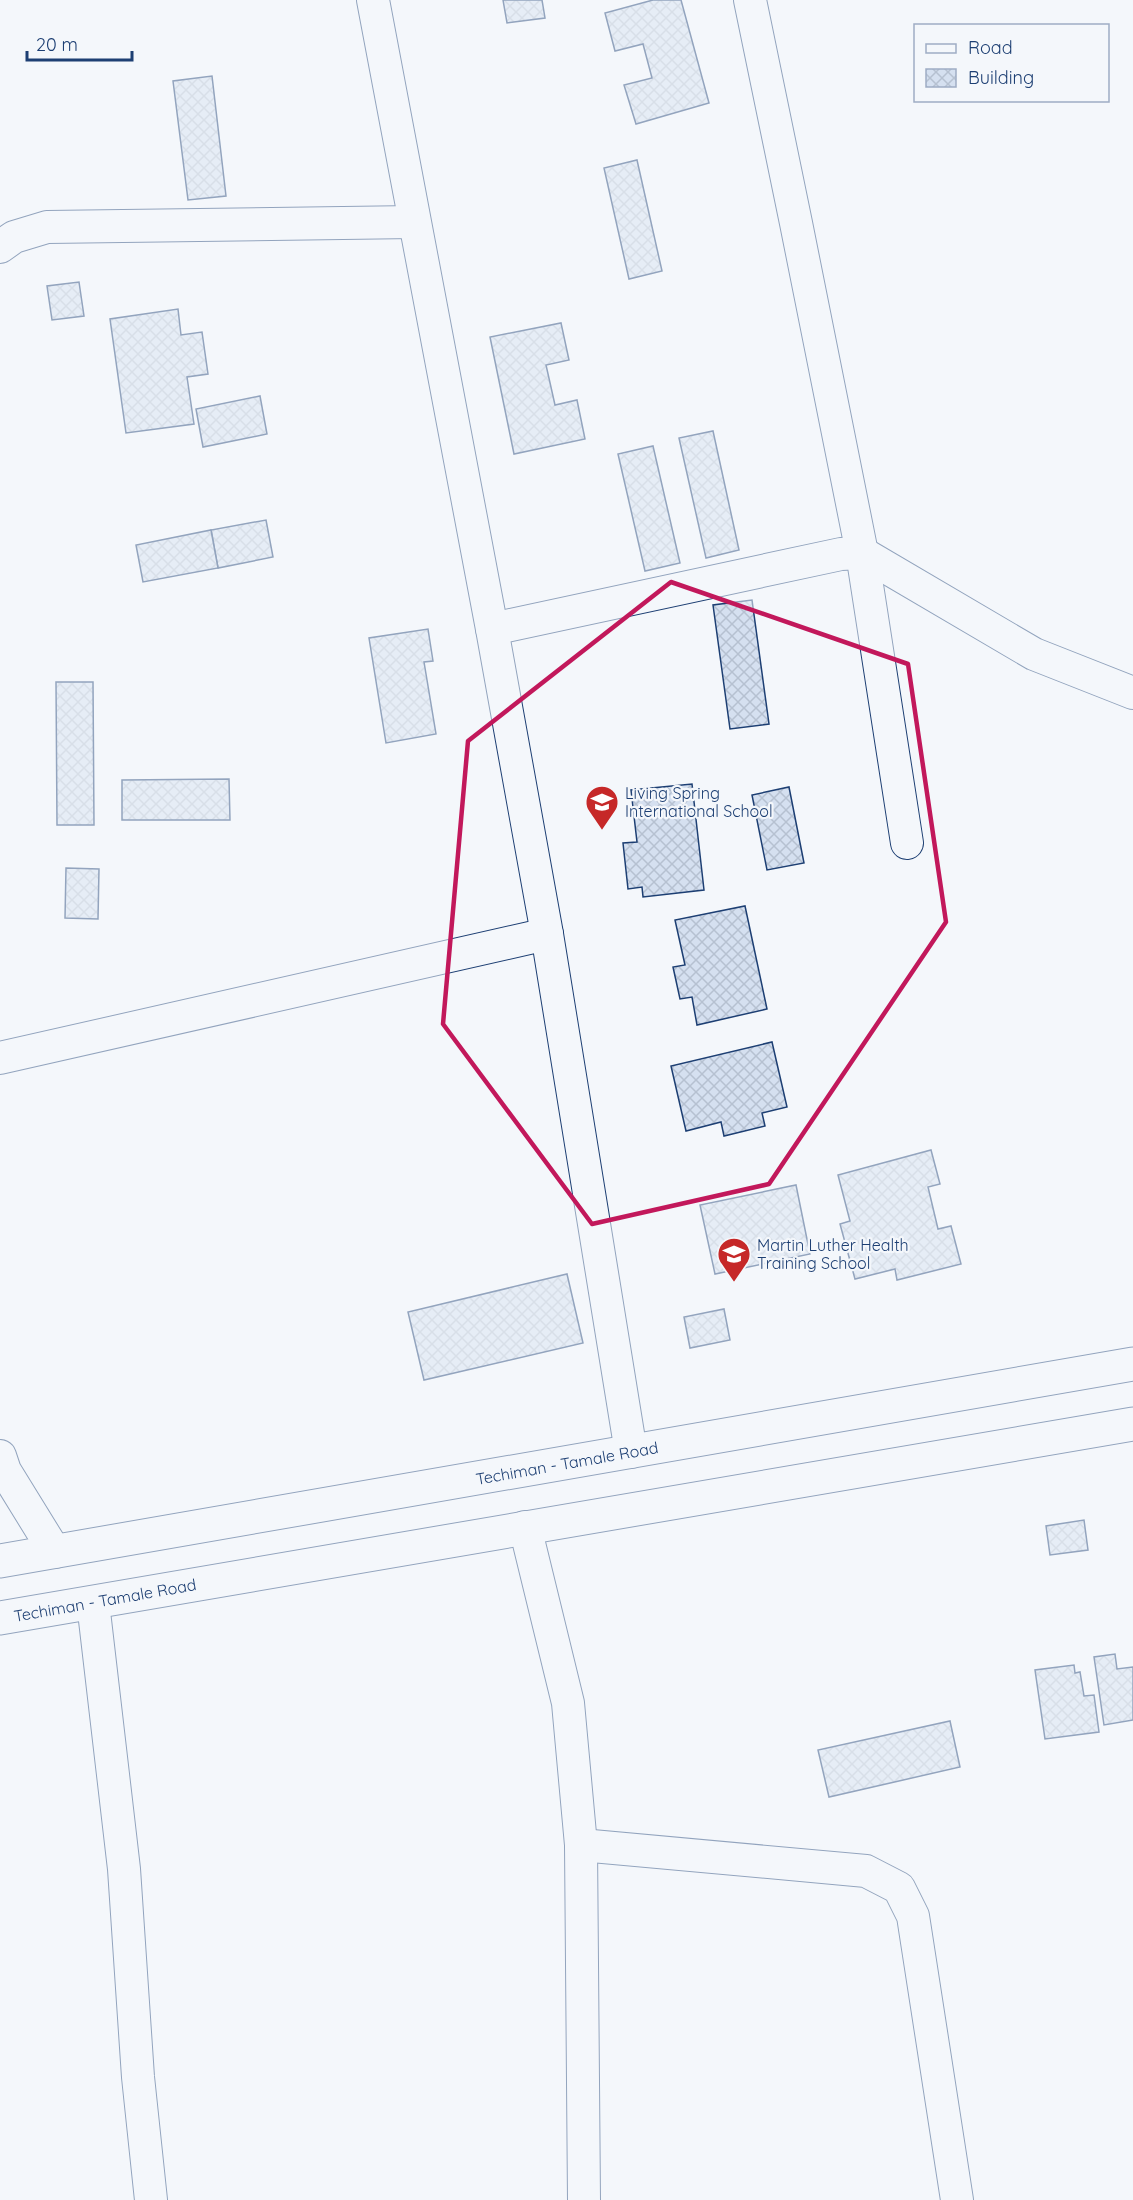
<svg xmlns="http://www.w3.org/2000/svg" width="1133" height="2200" font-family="Quicksand,sans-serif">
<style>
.building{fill:url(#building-cross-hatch);stroke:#1d3f73;stroke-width:1.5}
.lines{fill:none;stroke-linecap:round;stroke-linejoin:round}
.street-casing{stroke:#1d3f73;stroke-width:34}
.highway-casing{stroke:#1d3f73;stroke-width:35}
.street{stroke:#f4f7fb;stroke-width:32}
.highway{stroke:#f4f7fb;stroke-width:33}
.marked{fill:none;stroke:#c2185b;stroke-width:4.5;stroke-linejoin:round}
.labels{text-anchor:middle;stroke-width:4.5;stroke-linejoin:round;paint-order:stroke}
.poi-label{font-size:16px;fill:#1d3f73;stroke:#f4f7fb;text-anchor:start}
.street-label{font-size:16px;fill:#1d3f73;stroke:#f4f7fb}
</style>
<defs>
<pattern id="building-cross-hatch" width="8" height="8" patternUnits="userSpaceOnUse" patternTransform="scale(1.5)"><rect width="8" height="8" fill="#d5e0f0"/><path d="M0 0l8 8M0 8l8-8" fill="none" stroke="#b6c1d1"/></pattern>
</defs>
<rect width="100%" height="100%" fill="#f4f7fb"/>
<g class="building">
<polygon points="503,0 542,0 545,18 507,23"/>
<polygon points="653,0 681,0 709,103 636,124 624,85 652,78 643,44 615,51 605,13"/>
<polygon points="212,76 226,196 188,200 173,81"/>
<polygon points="637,160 662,271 629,279 604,168"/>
<polygon points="79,282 84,316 52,320 47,286"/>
<polygon points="178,309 181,335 202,332 208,374 187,377 194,424 126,433 110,319"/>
<polygon points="561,323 569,360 546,365 555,405 577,400 585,439 514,454 490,337"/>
<polygon points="260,396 267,434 203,447 196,409"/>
<polygon points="713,431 739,550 706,558 679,438"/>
<polygon points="653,446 680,563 645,571 618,454"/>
<polygon points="266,520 273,557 218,568 211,530"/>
<polygon points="211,530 218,568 143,582 136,545"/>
<polygon points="752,600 769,724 730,729 713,605"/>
<polygon points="428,629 433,661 424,662 436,734 386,743 369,638"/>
<polygon points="56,682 93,682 94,825 57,825"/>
<polygon points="229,779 230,820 122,820 122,780"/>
<polygon points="692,784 704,890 643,897 642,887 628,889 623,843 637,842 631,790"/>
<polygon points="789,787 804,863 767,870 752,795"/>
<polygon points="66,868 99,869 98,919 65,918"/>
<polygon points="745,906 767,1009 697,1025 692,997 680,999 673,967 685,965 675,920"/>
<polygon points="772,1042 787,1107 762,1113 765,1126 724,1136 721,1122 686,1131 671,1066"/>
<polygon points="931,1150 940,1184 928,1187 938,1229 951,1226 961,1264 897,1280 895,1269 855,1279 840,1224 850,1221 838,1175"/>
<polygon points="796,1185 810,1254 715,1274 700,1205"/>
<polygon points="567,1274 583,1343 424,1380 408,1312"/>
<polygon points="724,1309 730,1340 690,1348 684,1317"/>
<polygon points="1084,1520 1088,1550 1050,1555 1046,1526"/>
<polygon points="1115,1654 1117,1669 1133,1667 1133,1720 1104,1725 1094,1657"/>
<polygon points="1074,1665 1075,1673 1080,1672 1084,1696 1094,1695 1099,1732 1045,1739 1035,1670"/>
<polygon points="950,1721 960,1767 829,1797 818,1750"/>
</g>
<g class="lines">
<g class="street-casing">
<g id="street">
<polyline points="373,0 492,629 547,934 631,1452"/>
<polyline points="750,0 796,223 862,553 907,843"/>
<polyline points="0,247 14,237 47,227 414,222"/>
<polyline points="492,629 841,554 862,553 1034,654 1133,693"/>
<polyline points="0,1058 547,934"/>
<polyline points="0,1456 5,1471 55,1552"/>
<polyline points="525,1527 568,1703 581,1845 584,2200"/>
<polyline points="93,1603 124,1869 138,2077 151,2200"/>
<polyline points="581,1845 866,1871 899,1888 913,1916 957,2200"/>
</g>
</g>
<g class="highway-casing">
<g id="highway">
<polyline points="0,1561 1133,1364"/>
<polyline points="0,1618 1133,1424"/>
</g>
</g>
<use href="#street" class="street"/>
<use href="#highway" class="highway"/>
</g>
<path d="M0 0H1133V2200H0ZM671 582 908 664 946 922 769 1184 592 1224 443 1024 468 741Z" fill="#f4f7fb" fill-opacity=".55" fill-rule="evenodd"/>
<path class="marked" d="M671 582 908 664 946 922 769 1184 592 1224 443 1024 468 741Z"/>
<defs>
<g id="school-pin" transform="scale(1.725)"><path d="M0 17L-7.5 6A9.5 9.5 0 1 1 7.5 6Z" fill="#c62828" stroke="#f4f7fb"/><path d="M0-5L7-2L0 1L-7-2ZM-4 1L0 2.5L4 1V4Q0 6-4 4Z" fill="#fff"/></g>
</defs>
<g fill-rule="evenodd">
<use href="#school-pin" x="602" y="802"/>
<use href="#school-pin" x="734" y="1254"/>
</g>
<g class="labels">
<g class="poi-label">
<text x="625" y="799">Living Spring<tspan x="625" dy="18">International School</tspan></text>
<text x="757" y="1251">Martin Luther Health<tspan x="757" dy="18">Training School</tspan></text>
</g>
<g class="street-label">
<text transform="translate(567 1463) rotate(-10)" y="6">Techiman - Tamale Road</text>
<text transform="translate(105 1600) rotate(-10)" y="6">Techiman - Tamale Road</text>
</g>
</g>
<rect x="914" y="24" width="195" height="78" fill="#f4f7fb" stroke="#9eadc5" stroke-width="1.5"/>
<rect x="926" y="44" width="30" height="9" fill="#f4f7fb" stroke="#9eadc5" stroke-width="1.5"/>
<text x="968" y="54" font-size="18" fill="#1d3f73">Road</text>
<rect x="926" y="69" width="30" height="18" fill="url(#building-cross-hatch)" stroke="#9eadc5" stroke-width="1.5"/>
<text x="968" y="84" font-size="18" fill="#1d3f73">Building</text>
<path d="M27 51v9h105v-9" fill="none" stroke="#1d3f73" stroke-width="3"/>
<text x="36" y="51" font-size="18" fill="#1d3f73" stroke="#f4f7fb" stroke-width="4.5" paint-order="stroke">20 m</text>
</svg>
